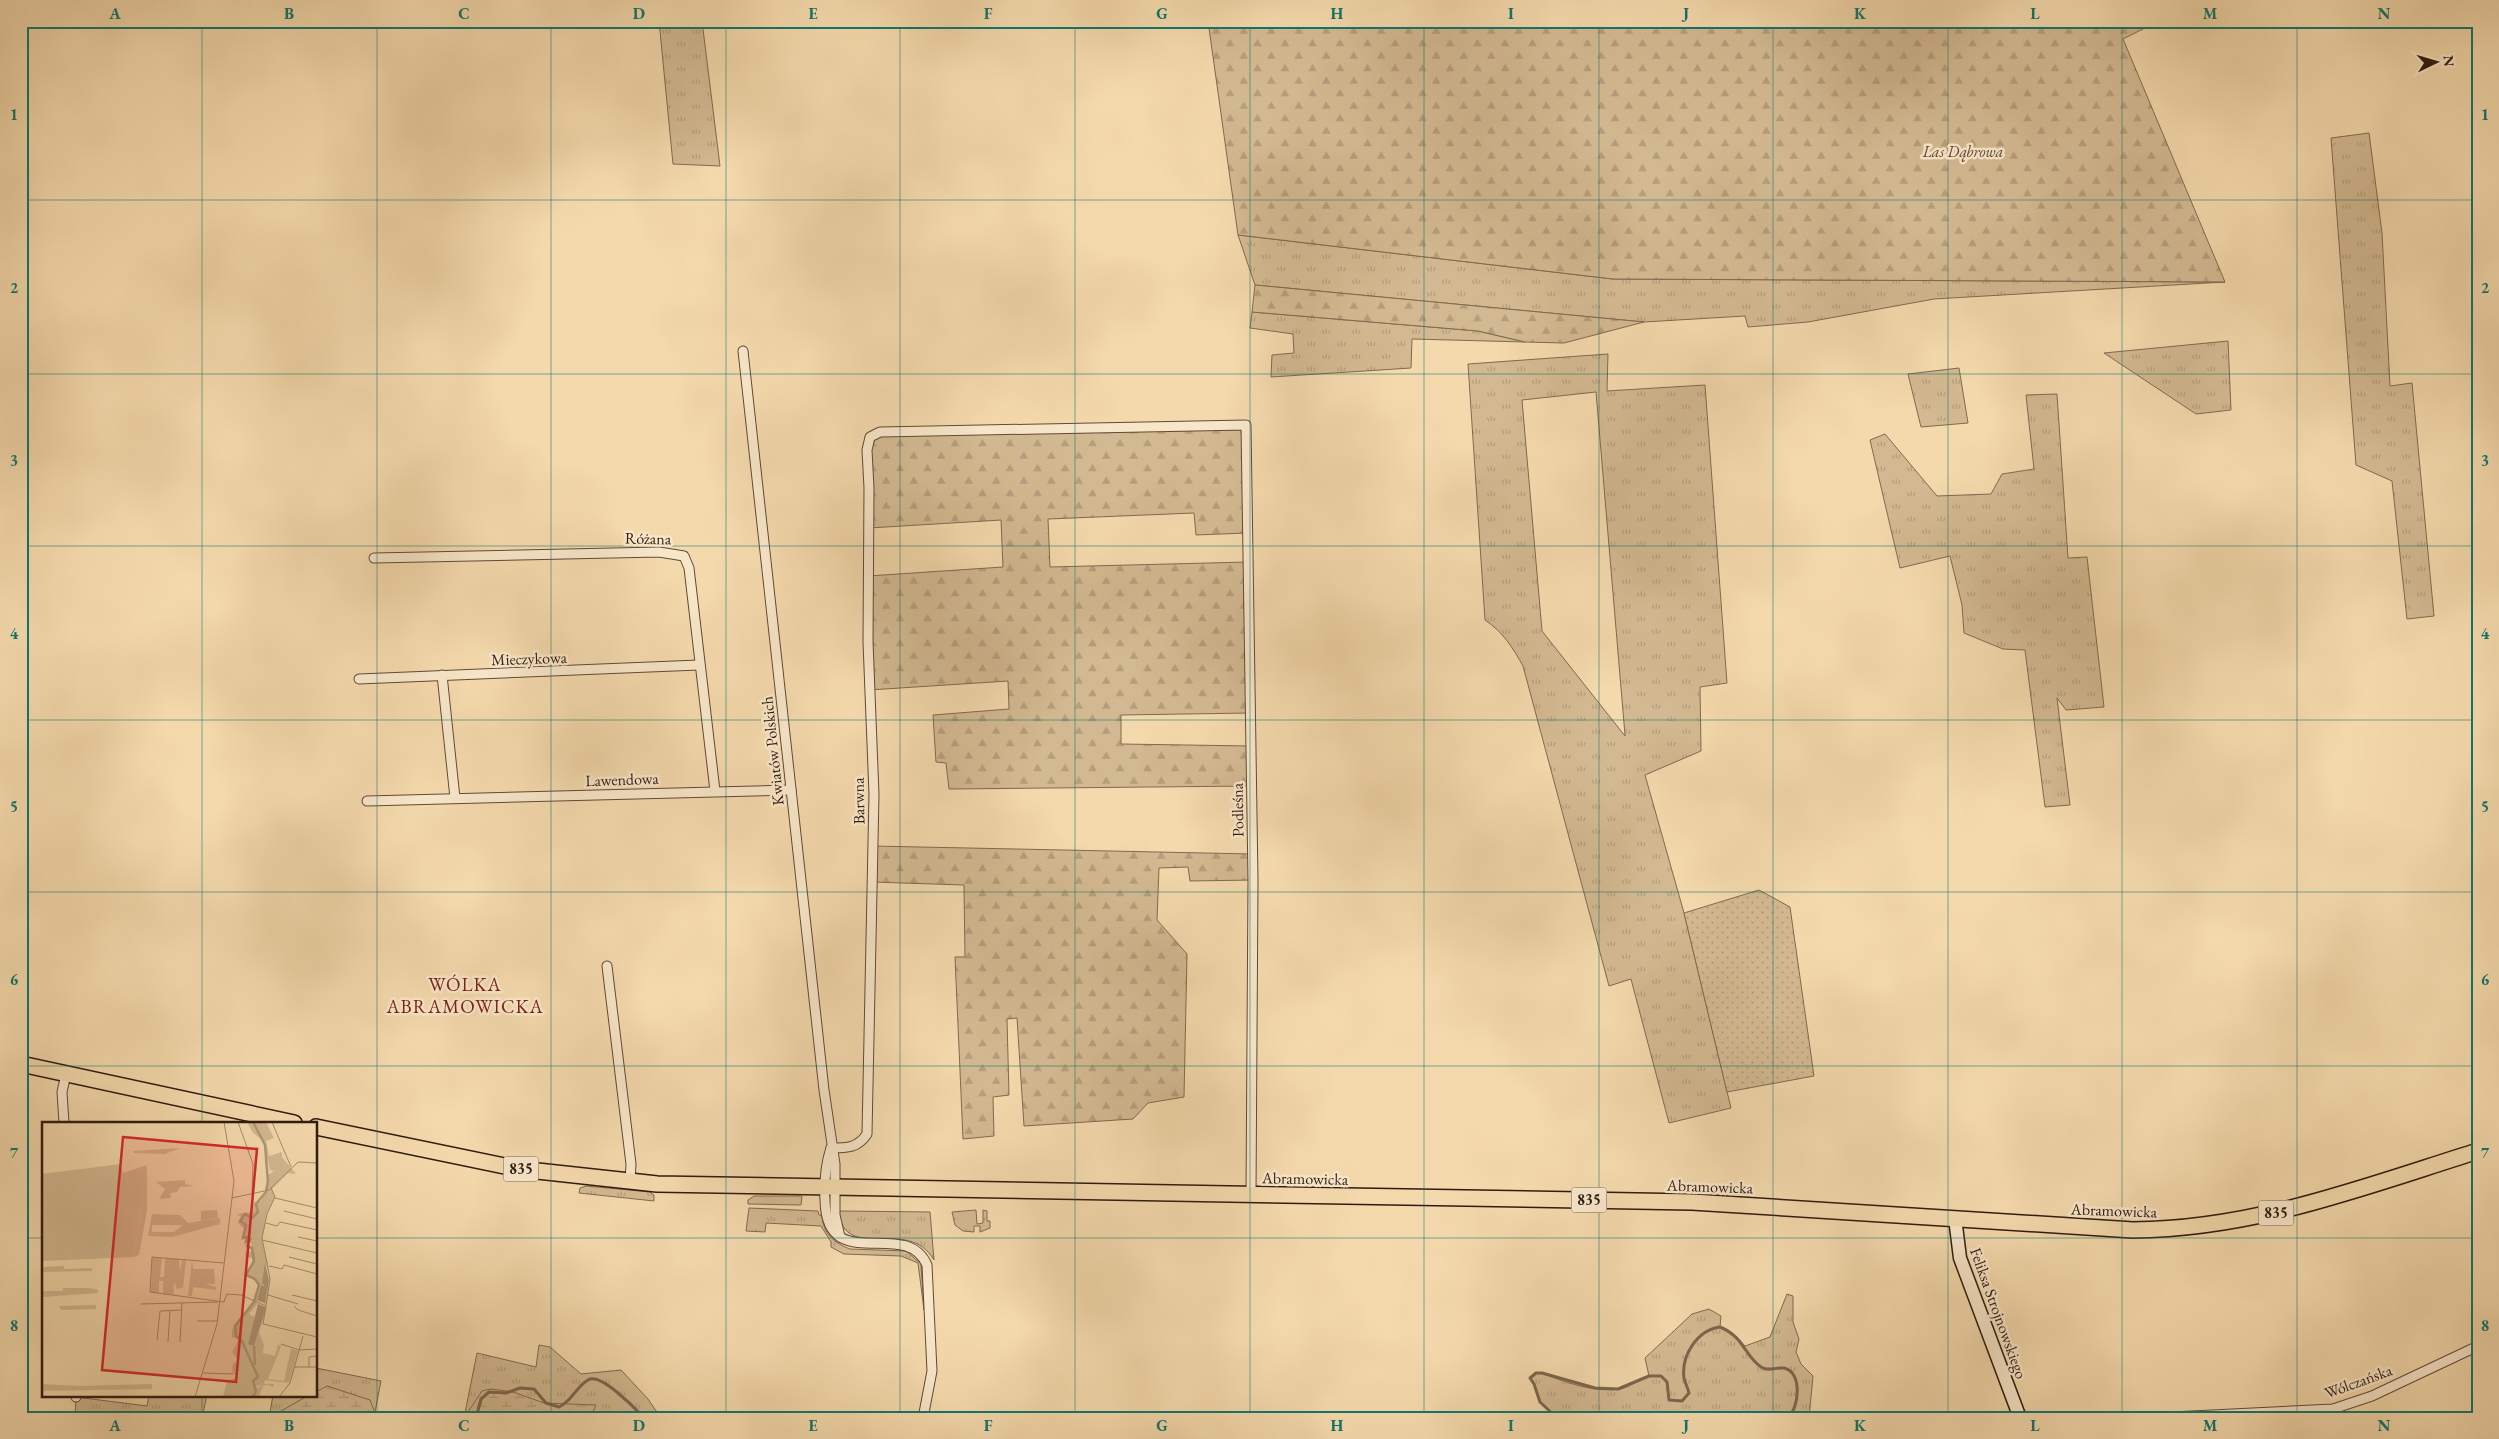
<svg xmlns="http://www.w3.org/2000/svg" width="2499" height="1439" font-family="'EB Garamond',serif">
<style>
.grass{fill:url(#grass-tufts);stroke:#816a50;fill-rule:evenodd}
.forest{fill:url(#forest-firs);stroke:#816a50}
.wetland{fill:url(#wetland-marsh);stroke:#816a50}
.garden{fill:url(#garden-dots);stroke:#816a50}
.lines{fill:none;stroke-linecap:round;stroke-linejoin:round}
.stream{stroke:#7d664d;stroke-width:3}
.street-casing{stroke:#604a36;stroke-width:11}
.secondary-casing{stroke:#2f1b0f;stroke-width:15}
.primary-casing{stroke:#2f1b0f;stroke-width:18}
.street{stroke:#f8e6c9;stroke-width:9}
.secondary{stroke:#f8e6c9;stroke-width:12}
.primary{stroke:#f4d9ac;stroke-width:15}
.grid{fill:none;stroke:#0f766e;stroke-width:1;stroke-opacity:0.55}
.labels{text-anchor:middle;stroke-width:5;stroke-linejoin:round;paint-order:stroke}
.shield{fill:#f8e6c9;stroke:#6b5847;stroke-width:1}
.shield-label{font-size:15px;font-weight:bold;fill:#2f1b0f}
.park-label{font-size:16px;font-style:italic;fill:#604a36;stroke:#f8e6c9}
.street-label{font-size:16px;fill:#2f1b0f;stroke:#f8e6c9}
.quarter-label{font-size:19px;letter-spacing:1px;fill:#7a1f14;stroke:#f8e6c9}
.inset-river{fill:none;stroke:#b19877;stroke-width:2.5}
.inset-road{fill:none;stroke:#a58d6d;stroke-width:1}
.view{fill:#d62828;fill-opacity:0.15;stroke:#d62828;stroke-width:2.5}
.inset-edge{fill:none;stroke:#2f1b0f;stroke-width:2.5}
.neatline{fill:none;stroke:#0f766e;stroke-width:2}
.grid-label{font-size:16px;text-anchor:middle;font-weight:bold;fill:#0f766e}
</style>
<defs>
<pattern id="grass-tufts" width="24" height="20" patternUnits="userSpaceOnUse" patternTransform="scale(1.25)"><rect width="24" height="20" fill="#d3b991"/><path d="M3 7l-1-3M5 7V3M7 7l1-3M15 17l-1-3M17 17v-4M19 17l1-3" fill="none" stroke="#b59e7c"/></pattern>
<pattern id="forest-firs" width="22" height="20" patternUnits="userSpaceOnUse" patternTransform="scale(1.25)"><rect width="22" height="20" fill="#d3b991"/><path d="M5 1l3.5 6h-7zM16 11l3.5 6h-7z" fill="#b59e7c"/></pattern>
<pattern id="wetland-marsh" width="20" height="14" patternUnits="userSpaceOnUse" patternTransform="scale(1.25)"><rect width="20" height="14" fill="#d3b991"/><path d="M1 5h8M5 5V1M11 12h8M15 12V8" fill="none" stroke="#b59e7c"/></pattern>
<pattern id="garden-dots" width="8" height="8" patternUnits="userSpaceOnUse" patternTransform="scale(1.25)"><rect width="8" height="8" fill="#d3b991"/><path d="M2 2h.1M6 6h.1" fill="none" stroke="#b59e7c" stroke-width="1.8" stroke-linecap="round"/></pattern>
</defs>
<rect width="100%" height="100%" fill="#f4d9ac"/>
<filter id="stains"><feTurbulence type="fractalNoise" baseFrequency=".004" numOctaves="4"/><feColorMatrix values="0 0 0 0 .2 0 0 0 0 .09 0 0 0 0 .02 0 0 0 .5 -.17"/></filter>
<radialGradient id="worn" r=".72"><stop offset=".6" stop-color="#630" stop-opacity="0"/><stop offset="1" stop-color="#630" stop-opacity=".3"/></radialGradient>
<g class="grass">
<polygon points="659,21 702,21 720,166 673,164"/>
<polygon points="2369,133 2382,233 2390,386 2412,383 2434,616 2407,619 2392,481 2356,465 2331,138"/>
<polygon points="1238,235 1613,279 2225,282 1934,299 1808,322 1748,327 1745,316 1644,322 1255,285"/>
<polygon points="1252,312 1478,331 1525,342 1412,339 1411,368 1271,377 1272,355 1294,353 1293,334 1250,328"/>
<polygon points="2228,341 2231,410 2196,414 2104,353"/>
<path d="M1608 354 1607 391 1705 385 1727 683 1700 687 1701 751 1645 775 1684 913 1731 1108 1669 1123 1631 979 1609 986 1523 666C1513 648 1503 632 1485 620L1468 364ZM1596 392 1625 735V736L1542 631 1522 400Z"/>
<polygon points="1959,368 1968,423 1921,427 1908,374"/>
<polygon points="2057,394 2068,558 2087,557 2104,707 2066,710 2057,698 2070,805 2045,807 2025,650 2003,649 1964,633 1962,605 1950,556 1900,568 1870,440 1885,434 1937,496 1991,494 2002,474 2034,469 2026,395"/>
<polygon points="586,1186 650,1192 654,1195 654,1201 579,1193 580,1188"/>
<polygon points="754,1196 802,1196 801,1205 748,1204 748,1200"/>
<path d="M749 1208 818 1211 819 1215H822C823 1234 834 1243 850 1249L906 1251 921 1264 924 1310 918 1263 901 1256 844 1254 831 1247V1242L821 1226 766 1223 765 1232 746 1231Z"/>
<polygon points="976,1210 977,1224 983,1223 983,1210 987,1211 987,1221 990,1221 990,1228 980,1232 980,1226 974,1226 974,1232 963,1231 955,1225 952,1212"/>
<path d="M839 1211 930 1212 934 1260C908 1215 843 1264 839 1211Z"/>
<path d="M1787 1294 1793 1296V1322L1799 1339 1796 1352 1801 1364 1813 1376 1809 1418H1557L1540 1402 1534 1384 1530 1378 1536 1373H1542C1564 1382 1595 1393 1620 1389 1631 1387 1638 1379 1649 1376L1645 1358 1692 1314 1709 1309 1721 1316 1720 1327 1737 1337 1745 1346 1770 1337Z"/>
<polygon points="539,1345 550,1347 581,1374 621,1370 648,1399 661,1418 464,1418 477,1353 536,1367"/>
<polygon points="316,1368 381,1381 375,1412 402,1418 269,1418 273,1395 316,1395"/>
<polygon points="149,1395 207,1395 202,1418 75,1418 76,1397 147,1406"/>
</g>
<g class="forest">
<polygon points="1208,21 2159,21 2123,39 2225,282 1613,279 1238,235"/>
<polygon points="1255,285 1644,322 1564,343 1525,342 1478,331 1252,312"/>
<polygon points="1246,425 1247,533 1196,535 1194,513 1048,519 1050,567 1248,562 1250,713 1121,715 1121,744 1251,746 1251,786 949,789 946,763 936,762 933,715 1009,709 1008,681 869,690 868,576 1003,567 1001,520 869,528 870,437 880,432"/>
<polygon points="873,846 1252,854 1253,880 1190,881 1188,867 1159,868 1157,920 1187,954 1184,1097 1148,1103 1133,1119 1024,1126 1017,1018 1007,1019 1009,1095 993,1097 994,1136 963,1139 955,957 965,957 964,885 872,882"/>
</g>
<g class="wetland">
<polygon points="327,1386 370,1400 377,1418 269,1418 309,1395 316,1395 316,1392"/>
<polygon points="491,1389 513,1392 544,1403 596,1405 590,1418 464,1418 482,1391"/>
</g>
<polygon class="garden" points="1759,890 1790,907 1814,1076 1727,1092 1684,913"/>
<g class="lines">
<g class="stream">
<path d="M476 1418 481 1399 489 1392 506 1393 520 1388 534 1389 546 1403 559 1407C572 1401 576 1387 588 1380 600 1372 635 1408 644 1418"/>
<polyline points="1498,1418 1502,1413 1511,1413 1522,1418"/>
<path d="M1557 1418 1540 1402 1534 1384 1530 1378 1536 1373H1542L1595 1388 1618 1389 1649 1376H1661L1667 1382 1669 1400 1682 1401 1689 1393C1688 1388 1685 1383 1684 1378 1681 1356 1697 1330 1720 1327 1744 1337 1744 1355 1761 1367 1769 1372 1775 1367 1784 1368 1803 1372 1799 1408 1788 1418"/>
</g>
<g class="street-casing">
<g id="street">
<polyline points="743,351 824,1090 835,1164 835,1215 840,1237"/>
<polyline points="374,558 659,552 684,556 689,568 715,791"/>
<polyline points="442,675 455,798"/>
<polyline points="359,679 699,665"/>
<polyline points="367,801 791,790"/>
<polyline points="607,966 631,1164 630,1182"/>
<polyline points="64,1123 62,1092 66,1074"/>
<path d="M831 1148C847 1148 858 1148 867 1134L874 794 868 642 869 488 867 450 870 437 880 432 1246 425 1253 880 1251 1195"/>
<path d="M831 1148C825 1166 824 1182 825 1201 827 1277 906 1216 927 1265L932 1371 923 1418"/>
<polyline points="76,1395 76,1397"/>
<polyline points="2151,1418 2333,1409 2372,1396 2478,1346"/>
</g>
</g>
<g class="secondary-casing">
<polyline id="secondary" points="1955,1218 1960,1258 2020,1418"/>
</g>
<g class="primary-casing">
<g id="primary">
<polyline points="21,1064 294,1123"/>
<path d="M316 1127 519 1169 657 1184 1692 1202 2133 1230C2255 1229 2363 1187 2478 1151"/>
</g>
</g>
<use href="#street" class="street"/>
<use href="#secondary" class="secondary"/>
<use href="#primary" class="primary"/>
</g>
<path class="grid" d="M202 21V1123M377 21V1418M551 21V1418M726 21V1418M900 21V1418M1075 21V1418M1250 21V1418M1424 21V1418M1599 21V1418M1773 21V1418M1948 21V1418M2122 21V1418M2297 21V1418M21 200H2478M21 374H2478M21 546H2478M21 720H2478M21 892H2478M21 1066H2478M21 1238H44M316 1238H2478M202 1395V1418"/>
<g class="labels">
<g class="shield">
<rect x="503.5" y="1156.5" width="35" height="25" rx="4"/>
<rect x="1571.5" y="1187.5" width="35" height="25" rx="4"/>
<rect x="2258.5" y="1200.5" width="35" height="25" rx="4"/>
</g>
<g class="shield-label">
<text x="521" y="1174">835</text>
<text x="1589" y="1205">835</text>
<text x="2276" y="1218">835</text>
</g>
<g class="park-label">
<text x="1963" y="157">Las Dąbrowa</text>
</g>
<g class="street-label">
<text transform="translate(648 538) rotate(1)" y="6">Różana</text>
<text transform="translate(529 658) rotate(-2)" y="6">Mieczykowa</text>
<text transform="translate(772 751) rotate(-96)" y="6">Kwiatów Polskich</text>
<text transform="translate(622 779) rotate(-2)" y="6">Lawendowa</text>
<text transform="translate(858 801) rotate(-91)" y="6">Barwna</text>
<text transform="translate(1237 810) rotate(-91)" y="6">Podleśna</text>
<text transform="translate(1305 1178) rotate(1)" y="6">Abramowicka</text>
<text transform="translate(1710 1186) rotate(2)" y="6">Abramowicka</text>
<text transform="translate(2114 1210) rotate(2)" y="6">Abramowicka</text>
<text transform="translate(1999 1313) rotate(70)" y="6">Feliksa Strojnowskiego</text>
<text transform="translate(2358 1381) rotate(-20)" y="6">Wólczańska</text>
</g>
<g class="quarter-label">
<text x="465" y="991">WÓLKA<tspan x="465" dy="22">ABRAMOWICKA</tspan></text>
</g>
</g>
<g transform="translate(42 1122)">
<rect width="275" height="275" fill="#f4d9ac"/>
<path d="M205 0H224L232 16 224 19 227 34 240 30V35L254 52 246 51 230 67 233 75 225 92 220 117 226 142 227 157 225 141 220 161 225 165 227 161 224 182 213 178 217 162 203 152 210 141V136L203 135 204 129 210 130V125L208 118 204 120 206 115 201 116 203 108 196 101 200 96 195 92 210 90 212 80H218L226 69 223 68 226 53 232 49 228 48 222 19 211 11ZM219 162 226 166 223 181 215 178ZM138 26 123 32 92 31V29ZM105 43V88L97 133 92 135ZM143 58V62L152 64 138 65 135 70 128 71 129 76 117 77 123 67 114 60ZM110 92 138 93 146 101 178 96V102L130 115 106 114ZM110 103H141L132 110H110ZM21 166H47L56 168V171L0 175V169H21ZM213 180 224 187 217 210 222 223 221 231 233 234 236 223 239 224 226 257 242 259 249 227 256 229 247 261 223 258 217 275 211 273 216 269 214 264 217 266 221 262H195L194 257 208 252 200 248 197 253 191 252 190 245 192 240 198 241 190 230 197 217 190 215V208ZM215 182 223 187 212 224 206 222 213 195 207 192ZM54 183V187L19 188 17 184ZM1 262 39 264 110 262V267L0 269Z" fill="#d3b991" fill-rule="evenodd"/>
<path d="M78 42 81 51 105 43 92 135 0 139V52ZM110 135 120 136 118 155H122L123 136 137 137 138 150 140 138H144L141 166 135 167 132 160V173L121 172V159H117V171H109ZM150 138 151 147H172L173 162H163L174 165V168L151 165 150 174H146ZM22 144V147L50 146V149L0 150 2 145ZM196 255 195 262H232L231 265 226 263 214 264 213 275H181L185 259Z" fill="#d3b991"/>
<path d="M196 204 203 218 215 226 220 247 218 252 194 257 199 248 192 229 194 225H200L194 214ZM213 254 208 258 205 268 210 275H199L191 268 194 265 192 262Z" fill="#d3b991"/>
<path d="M175 88 176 96 159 99V89Z" fill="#d3b991"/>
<path d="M223 141 227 158 223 181 215 178 219 163 223 164 220 161ZM216 182 223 185V189L212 224 206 222Z" fill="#b19877"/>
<path class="inset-river" d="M211 0 223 23 226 60 224 70 214 82 216 90 210 96 203 92 198 99 204 103 201 116 205 115 204 120 208 118 205 124 210 126 212 139 204 153 213 157 217 163 212 180 193 204 194 214 200 219 216 255 211 259 214 269 211 275M212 224 213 243"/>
<path class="inset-road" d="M196 0 211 42 210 71M230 0 249 45M190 76 227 68 256 40 275 41M233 76 275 86M242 89 275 97M224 101 235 104 238 100 275 108M256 115 275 119M220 118 275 131M247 135 275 142M182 141 110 135 108 170 182 180M227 144 240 147 242 143 275 152M226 173 256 182M250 173 275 179M182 180 185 172 199 173 224 184 221 202 275 215M99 182 176 180M224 184 228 157 220 116 225 92 233 75 229 66M252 184 256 188 275 194M155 199H175M115 218 118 189 140 188M126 220 128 188M138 220 140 181M239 222 257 228 275 227M252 245H275M267 245V235L275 234M161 251 191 252M153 275 175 202 192 59 182 0M237 275 248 261 261 214"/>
<path class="view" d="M81 15 215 27 194 260 60 248Z"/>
<rect width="275" height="275" class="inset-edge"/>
</g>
<rect width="2499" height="1439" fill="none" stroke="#f4d9ac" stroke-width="55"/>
<g transform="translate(2436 62) rotate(85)" stroke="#f8e6c9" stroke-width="4" paint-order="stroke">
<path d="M0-4L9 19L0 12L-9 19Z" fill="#2f1b0f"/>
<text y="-8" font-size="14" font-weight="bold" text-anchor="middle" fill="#2f1b0f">N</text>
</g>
<rect x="28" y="28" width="2444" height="1384" class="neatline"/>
<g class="grid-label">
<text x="115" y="19">A</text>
<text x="289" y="19">B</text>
<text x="464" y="19">C</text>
<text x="639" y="19">D</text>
<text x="813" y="19">E</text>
<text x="988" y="19">F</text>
<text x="1162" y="19">G</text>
<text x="1337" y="19">H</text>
<text x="1511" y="19">I</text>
<text x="1686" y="19">J</text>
<text x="1860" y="19">K</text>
<text x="2035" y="19">L</text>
<text x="2210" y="19">M</text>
<text x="2384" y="19">N</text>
<text x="14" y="120">1</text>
<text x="2485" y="120">1</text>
<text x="14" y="293">2</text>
<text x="2485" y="293">2</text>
<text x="14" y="466">3</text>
<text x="2485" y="466">3</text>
<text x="14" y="639">4</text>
<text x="2485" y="639">4</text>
<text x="14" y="812">5</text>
<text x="2485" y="812">5</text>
<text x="14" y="985">6</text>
<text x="2485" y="985">6</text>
<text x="14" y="1158">7</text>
<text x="2485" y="1158">7</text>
<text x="14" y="1331">8</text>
<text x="2485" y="1331">8</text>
<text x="115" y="1431">A</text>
<text x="289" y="1431">B</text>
<text x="464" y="1431">C</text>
<text x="639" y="1431">D</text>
<text x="813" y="1431">E</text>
<text x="988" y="1431">F</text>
<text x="1162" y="1431">G</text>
<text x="1337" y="1431">H</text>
<text x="1511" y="1431">I</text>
<text x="1686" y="1431">J</text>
<text x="1860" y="1431">K</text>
<text x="2035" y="1431">L</text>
<text x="2210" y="1431">M</text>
<text x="2384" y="1431">N</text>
</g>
<rect width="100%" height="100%" filter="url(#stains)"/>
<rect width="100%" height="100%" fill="url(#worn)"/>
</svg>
